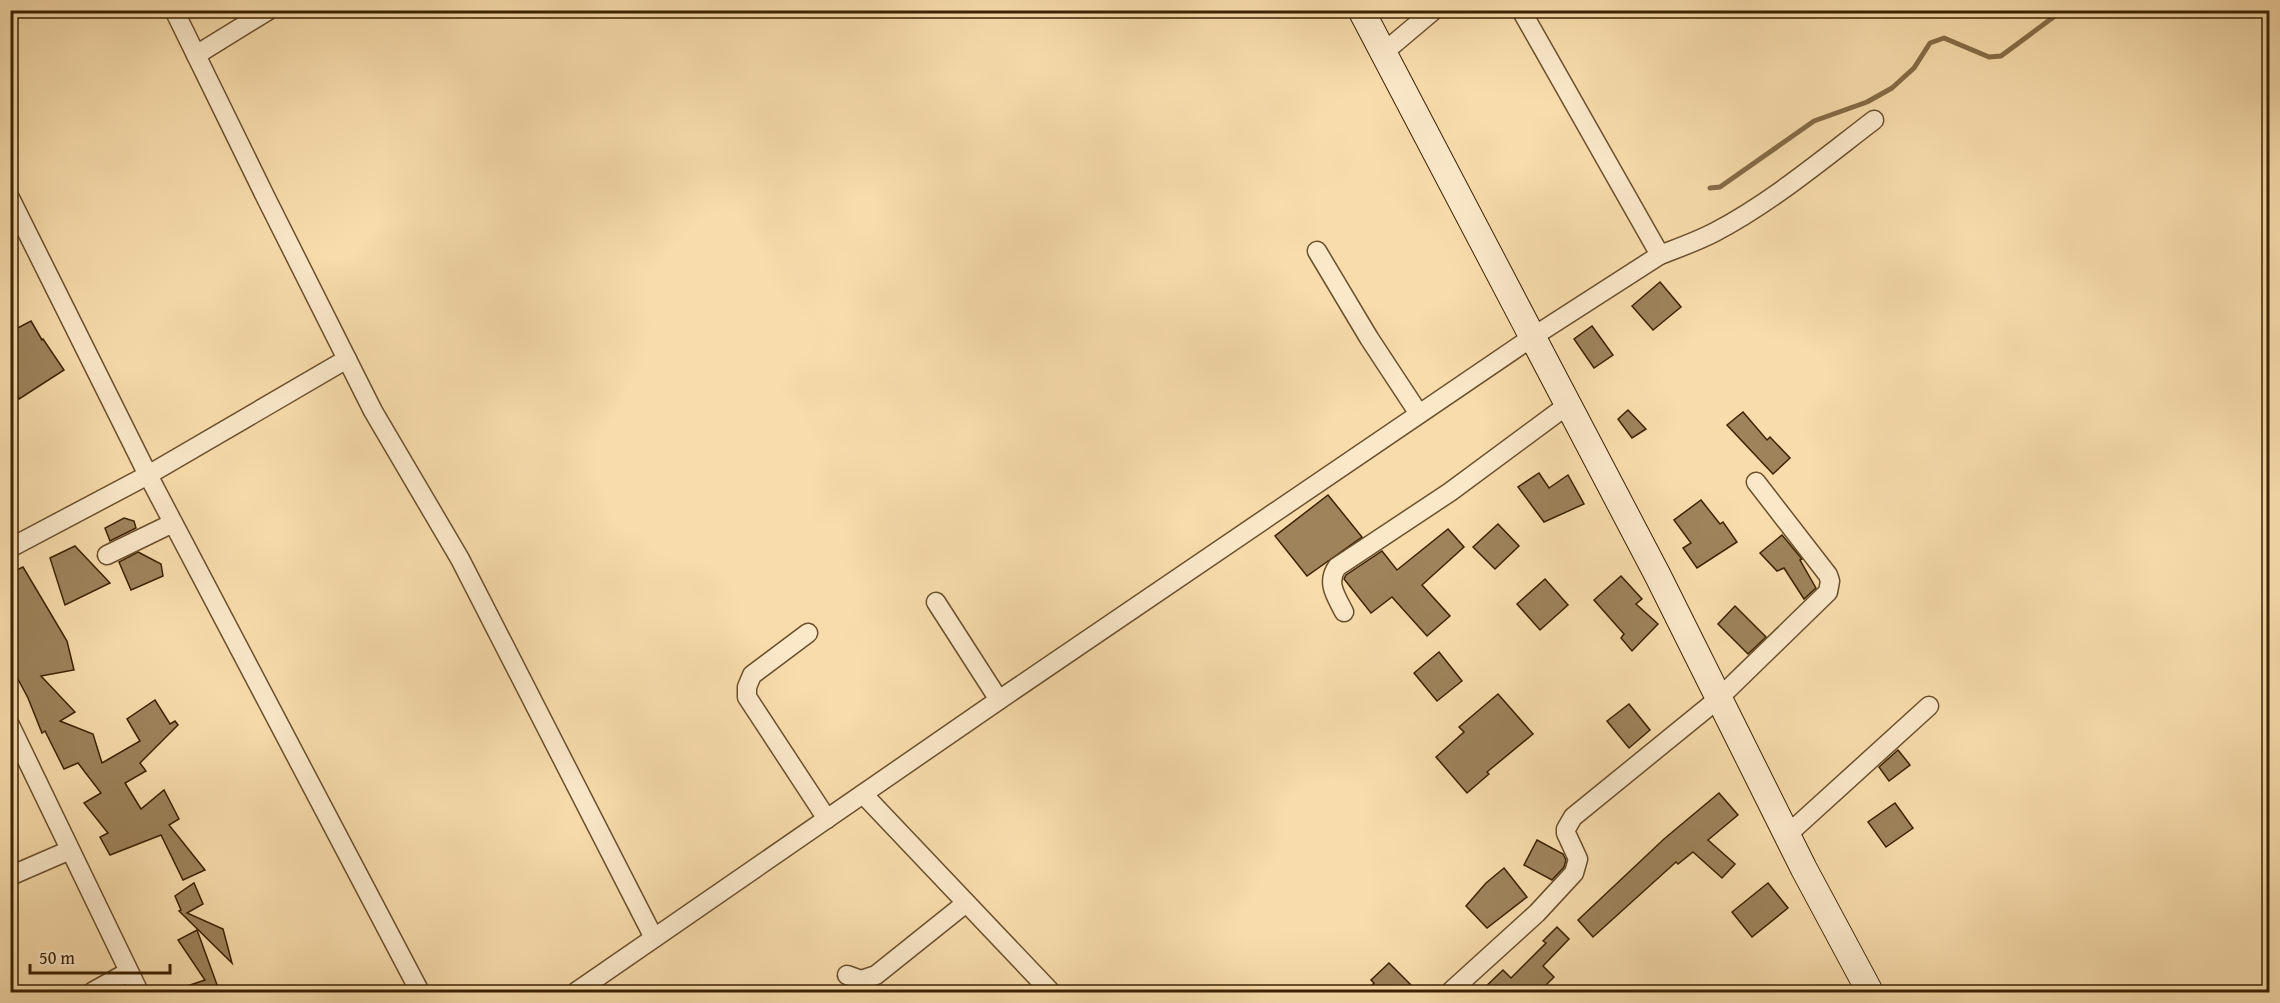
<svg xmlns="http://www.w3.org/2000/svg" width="2280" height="1003" font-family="'Gentium Book Plus',serif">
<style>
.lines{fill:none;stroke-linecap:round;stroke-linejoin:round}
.stream{stroke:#866c46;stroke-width:5}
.building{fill:#9e835b;stroke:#3c2203;stroke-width:1.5}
.street-casing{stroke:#6b502d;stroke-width:21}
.secondary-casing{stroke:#3c2203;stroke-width:28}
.street{stroke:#fae8c9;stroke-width:18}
.secondary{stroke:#fae8c9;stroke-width:26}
</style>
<rect width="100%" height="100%" fill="#f8dcac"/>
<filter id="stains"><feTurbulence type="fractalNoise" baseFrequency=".00333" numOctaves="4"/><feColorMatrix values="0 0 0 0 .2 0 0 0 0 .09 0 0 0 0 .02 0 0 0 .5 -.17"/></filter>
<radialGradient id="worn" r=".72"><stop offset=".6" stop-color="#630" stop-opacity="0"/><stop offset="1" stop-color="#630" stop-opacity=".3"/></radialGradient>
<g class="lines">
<polyline class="stream" points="1710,188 1720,187 1814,121 1867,102 1892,88 1914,68 1930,43 1944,38 1989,57 2001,56 2063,10"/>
</g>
<g class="building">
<polygon points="1660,282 1681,307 1653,330 1632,306"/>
<polygon points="31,321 42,340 43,339 64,370 19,399 17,393 10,397 10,332"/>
<polygon points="1592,326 1613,355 1594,368 1574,339"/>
<polygon points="1628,410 1646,429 1632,438 1618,419"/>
<polygon points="1743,412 1767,440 1770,437 1790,458 1773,474 1727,425"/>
<polygon points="1539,473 1549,488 1568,475 1584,504 1544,522 1518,487"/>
<polygon points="1328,495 1362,537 1307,576 1275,536"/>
<polygon points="1701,500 1720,524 1723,522 1737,542 1697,568 1683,548 1691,543 1674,520"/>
<polygon points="124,518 134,521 136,528 110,541 105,528"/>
<polygon points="1498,524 1519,546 1495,569 1473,547"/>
<polygon points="1448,529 1464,547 1422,585 1450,616 1427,636 1392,597 1371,613 1344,579 1346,575 1382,551 1397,570"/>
<polygon points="1782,535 1802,559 1800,560 1816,588 1804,599 1784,568 1777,571 1760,553"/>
<polygon points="75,546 110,583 65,605 50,558"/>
<polygon points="138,552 161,564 163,576 131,590 119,562"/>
<polygon points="23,567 67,641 74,670 41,676 75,712 60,721 93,734 102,763 140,741 127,719 155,700 170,724 175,721 178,725 140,763 146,771 125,783 141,809 164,790 179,819 169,825 205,870 183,880 161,835 110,855 100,837 108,833 84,803 101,793 78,763 64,769 45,731 42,733 28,698 10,664 10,573"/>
<polygon points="1621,576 1642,599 1636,604 1658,624 1632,651 1621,638 1624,634 1594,600"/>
<polygon points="1545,579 1568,605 1540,630 1517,604"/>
<polygon points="1735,606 1766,637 1748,654 1718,624"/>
<polygon points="1439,652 1462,681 1437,701 1414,673"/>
<polygon points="1498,694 1533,734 1487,772 1489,774 1467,793 1436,757 1464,732 1459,727"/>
<polygon points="1629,704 1650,730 1629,748 1607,721"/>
<polygon points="1898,750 1910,765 1889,781 1879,767"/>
<polygon points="1719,793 1738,815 1708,840 1735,864 1722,878 1693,852 1678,864 1676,862 1593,937 1578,920 1664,839"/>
<polygon points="1895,803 1913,828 1886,847 1868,822"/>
<polygon points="1537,840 1563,854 1566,860 1564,867 1552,880 1524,865"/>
<polygon points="1504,868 1527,897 1487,928 1466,906 1486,883"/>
<polygon points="194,883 203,904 187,913 223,929 232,963 179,911 181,910 175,896"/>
<polygon points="1768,883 1788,908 1752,937 1732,912"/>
<polygon points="1557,927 1569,939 1543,966 1554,977 1538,993 1479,993 1503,970 1511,978 1546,943 1543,941"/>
<polygon points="197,930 220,993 175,993 175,990 205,980 178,940"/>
<polygon points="1389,963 1419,993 1365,993 1374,983 1371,980"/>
</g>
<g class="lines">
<g class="street-casing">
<g id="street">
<polyline points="174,10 266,198 373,411 460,559 654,938"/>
<polyline points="1383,53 1434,10"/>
<polyline points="196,55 269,10"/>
<polyline points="10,198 148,475 420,992"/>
<polyline points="1317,251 1369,338 1419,414"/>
<path d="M1660 255C1678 248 1698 241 1715 232 1772 202 1823 159 1874 120"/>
<polyline points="10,548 148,475 347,359"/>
<polyline points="107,555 173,523"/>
<polyline points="936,602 999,700"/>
<path d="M1344 612C1336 596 1326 583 1337 567L1450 492 1569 404"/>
<polyline points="808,633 752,675 747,687 747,697 827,819"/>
<polyline points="10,725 139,992"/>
<polyline points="863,794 1051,992"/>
<polyline points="1787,835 1929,706"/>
<polyline points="10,876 70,850"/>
<polyline points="847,975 861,980 876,975 966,903"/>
<polyline points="92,992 128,972"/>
<polyline points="576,992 999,700 1534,336 1660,255 1521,10"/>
<polyline points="1450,992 1537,913 1574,873 1578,859 1566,833 1566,829 1573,817 1718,699 1828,592 1830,581 1828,575 1756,482"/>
</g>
</g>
<g class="secondary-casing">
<polyline id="secondary" points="1361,10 1658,576 1804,869 1870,992"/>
</g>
<use href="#street" class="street"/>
<use href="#secondary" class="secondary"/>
</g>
<rect width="2280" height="1003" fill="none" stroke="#f8dcac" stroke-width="36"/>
<rect x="12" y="12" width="2256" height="979" fill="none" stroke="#3c2203" stroke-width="3"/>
<rect x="18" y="18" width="2244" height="967" fill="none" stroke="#3c2203" stroke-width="1.5"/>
<path d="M30 964v9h140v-9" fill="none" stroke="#3c2203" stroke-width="3"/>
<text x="39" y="964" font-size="18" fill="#3c2203" stroke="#fae8c9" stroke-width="4.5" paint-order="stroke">50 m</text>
<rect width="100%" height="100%" filter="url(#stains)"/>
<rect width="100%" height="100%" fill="url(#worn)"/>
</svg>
